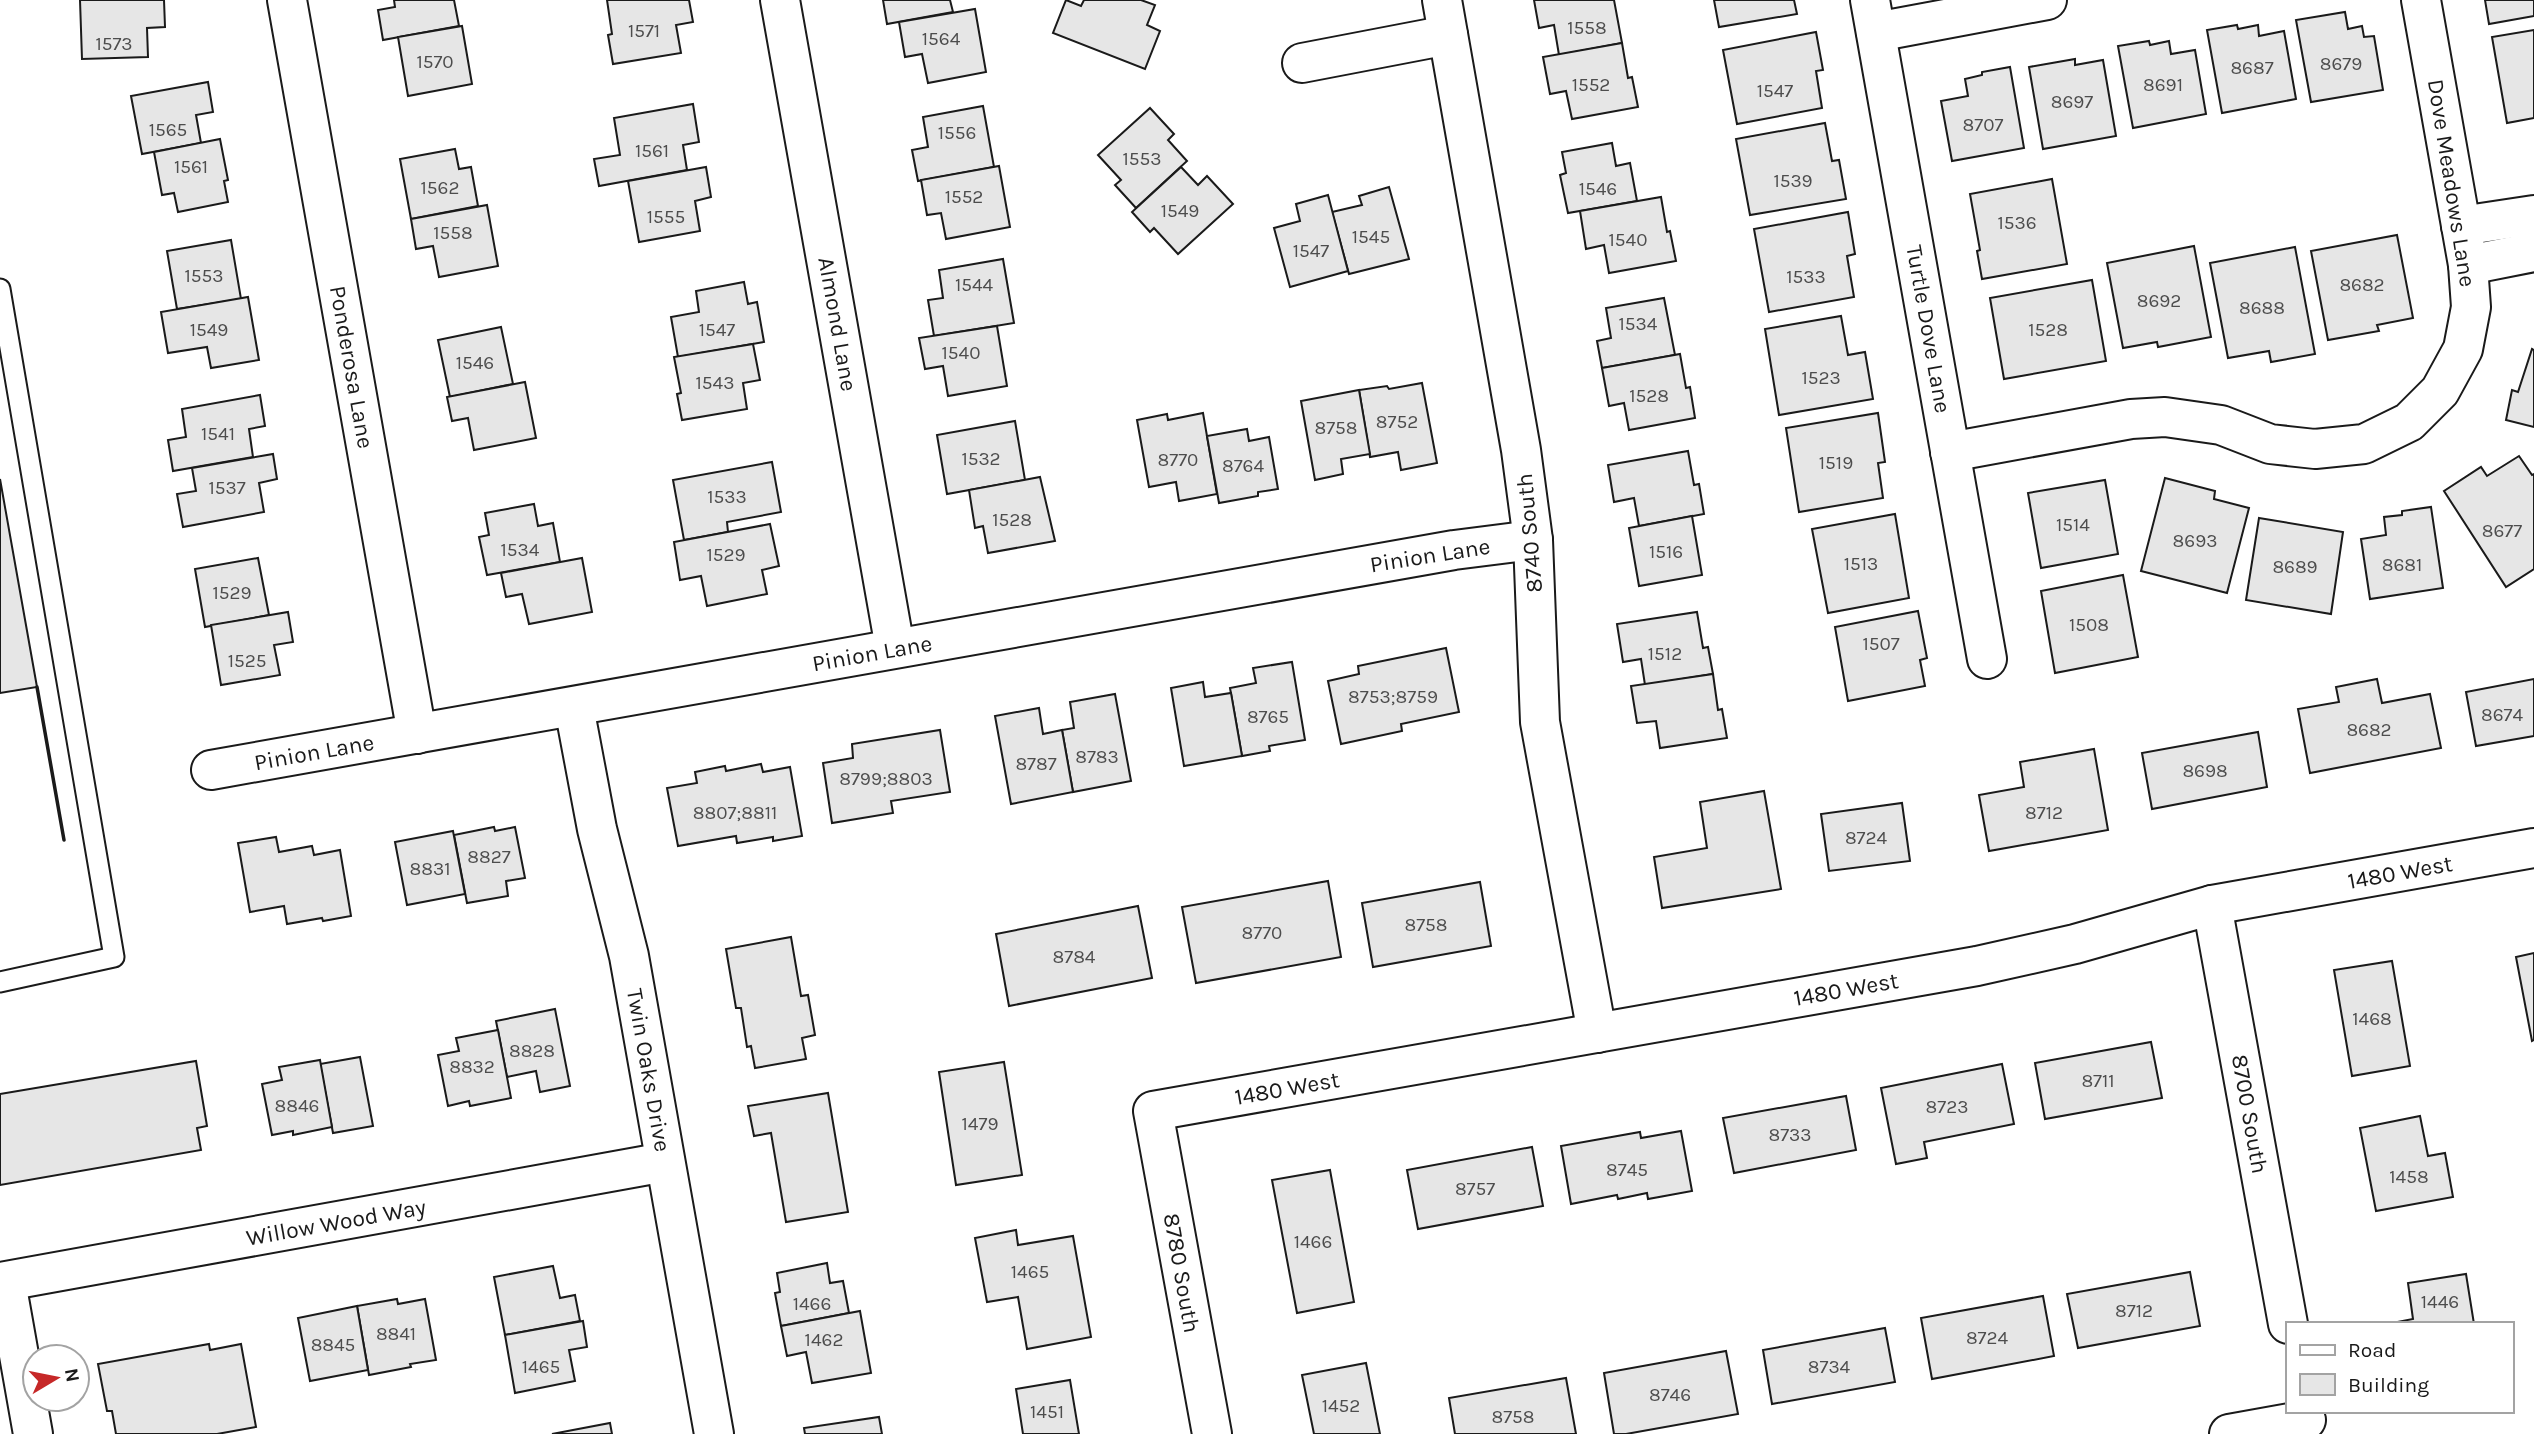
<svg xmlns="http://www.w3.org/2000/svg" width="2534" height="1434" font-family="Karla,sans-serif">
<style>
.building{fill:#e6e6e6;stroke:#1a1a1a;stroke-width:2}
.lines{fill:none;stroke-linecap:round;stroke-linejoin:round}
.lane-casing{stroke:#1a1a1a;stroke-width:23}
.street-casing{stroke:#1a1a1a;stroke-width:42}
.lane{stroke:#fff;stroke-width:19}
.street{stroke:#fff;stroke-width:38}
.wall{stroke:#1a1a1a;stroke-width:3.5}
.labels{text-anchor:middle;stroke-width:5;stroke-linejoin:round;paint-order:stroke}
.number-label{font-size:19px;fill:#4d4d4d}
.street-label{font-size:23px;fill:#1a1a1a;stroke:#fff}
</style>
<rect width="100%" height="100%" fill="#fff"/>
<g class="building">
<polygon points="80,0 164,0 165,27 147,28 148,57 82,59"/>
<polygon points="394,0 454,0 459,26 383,40 378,10 395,7"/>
<polygon points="607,0 689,0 693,22 676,25 681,53 613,64 608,35 612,34"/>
<polygon points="883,0 950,0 953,12 887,24"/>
<polygon points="1066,0 1081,6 1084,0 1141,0 1155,5 1147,25 1160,31 1145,69 1053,33"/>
<polygon points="1534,0 1614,0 1622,43 1559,55 1554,25 1539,28"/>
<polygon points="1714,0 1794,0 1797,14 1719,27"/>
<polygon points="2485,0 2534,0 2534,16 2489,24"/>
<polygon points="975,9 986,72 928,83 922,54 905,57 899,22"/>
<polygon points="2345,12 2348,29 2362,26 2364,37 2374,36 2383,90 2311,102 2296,20"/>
<polygon points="2237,25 2238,29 2258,25 2259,36 2284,31 2296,99 2222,113 2207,30"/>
<polygon points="462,26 472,84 408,96 398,37"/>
<polygon points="2534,30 2534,118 2507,123 2492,37"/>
<polygon points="1816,32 1823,70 1816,71 1822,108 1737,124 1723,50"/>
<polygon points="2149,41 2150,45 2169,41 2171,54 2195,50 2206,114 2133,128 2118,46"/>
<polygon points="1622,43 1628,78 1632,77 1638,107 1572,119 1566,91 1550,94 1543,57"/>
<polygon points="2075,59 2075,65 2103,60 2116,136 2043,149 2029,67"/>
<polygon points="2010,67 2024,148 1952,161 1941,101 1968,96 1965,79 1982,75 1982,72"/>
<polygon points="208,82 213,112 196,115 201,143 142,154 131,96"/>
<polygon points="693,104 699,142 683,145 687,170 599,186 594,159 620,155 614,118"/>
<polygon points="983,106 994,167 918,181 912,150 928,147 923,117"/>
<polygon points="1150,108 1174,134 1168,140 1187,161 1136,208 1115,185 1121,180 1098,155"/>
<polygon points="1825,123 1832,161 1839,160 1846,199 1750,215 1736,139"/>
<polygon points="220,139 228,180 224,181 228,202 178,212 174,193 162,195 154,152"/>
<polygon points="1612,143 1616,166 1630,163 1637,201 1568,213 1560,175 1566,173 1562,152"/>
<polygon points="455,149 459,169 471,167 478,206 411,219 400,159"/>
<polygon points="999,166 1010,227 946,239 941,213 927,215 921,180"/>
<polygon points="706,167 711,197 695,201 700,231 639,242 628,181"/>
<polygon points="1181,167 1198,185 1207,176 1233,204 1178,254 1154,228 1150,232 1132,212"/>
<polygon points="2052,179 2067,264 1982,279 1977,251 1980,250 1970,194"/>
<polygon points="1389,187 1409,259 1349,274 1332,212 1362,205 1359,196"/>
<polygon points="1328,195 1348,271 1290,287 1274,228 1300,221 1296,204"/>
<polygon points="1661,197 1667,232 1670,231 1676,261 1609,273 1604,245 1586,249 1580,211"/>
<polygon points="487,205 498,266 439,277 433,246 416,249 411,219"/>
<polygon points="1848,212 1855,254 1847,256 1854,297 1769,312 1754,229"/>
<polygon points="2397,235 2413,318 2377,325 2379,331 2328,340 2311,251"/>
<polygon points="231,240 241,299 177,309 167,251"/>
<polygon points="2194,246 2211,337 2158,347 2157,342 2123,348 2107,263"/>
<polygon points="2295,247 2315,354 2271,362 2269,351 2228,358 2210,263"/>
<polygon points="1003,259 1014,323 934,336 928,300 943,298 939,270"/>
<polygon points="2092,280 2106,361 2004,379 1990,298"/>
<polygon points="744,282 748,304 757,302 764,342 678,357 671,317 699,312 696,291"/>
<polygon points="248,297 259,360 211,368 207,347 168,353 161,312"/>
<polygon points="1664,298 1675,355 1602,368 1597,341 1611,338 1606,308"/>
<polygon points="1841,316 1848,355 1865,352 1873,399 1779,415 1765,329"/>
<polygon points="997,326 1007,386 948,396 943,366 925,369 919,338"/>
<polygon points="501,327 513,384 450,397 438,340"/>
<polygon points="753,344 760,380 743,383 747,409 682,420 677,394 681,393 674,357"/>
<polygon points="2532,349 2534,350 2534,427 2506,420 2512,390 2518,392"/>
<polygon points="1680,354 1686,388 1690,387 1695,418 1629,430 1624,403 1609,406 1602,368"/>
<polygon points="525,382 536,438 474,450 468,418 452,421 447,397"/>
<polygon points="1422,383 1437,463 1401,470 1398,452 1370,457 1359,390 1387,386 1389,389"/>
<polygon points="1359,390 1370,454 1341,459 1343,474 1315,480 1301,401"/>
<polygon points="260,395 265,426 249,429 253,457 173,471 168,440 186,437 182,409"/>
<polygon points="1203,413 1217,494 1179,501 1176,482 1149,487 1137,420 1167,414 1168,420"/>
<polygon points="1878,413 1885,462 1878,463 1883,498 1799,512 1786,428"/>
<polygon points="1015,421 1025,480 947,494 937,435"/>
<polygon points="1247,429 1249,441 1269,437 1278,489 1258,492 1258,496 1219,503 1207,436"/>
<polygon points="1688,451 1694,485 1699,484 1704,514 1639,526 1634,498 1614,502 1608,465"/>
<polygon points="273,454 277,479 259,483 264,512 183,527 177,494 196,491 192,468"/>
<polygon points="2519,456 2532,475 2534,474 2534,569 2506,587 2444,491 2481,467 2487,476"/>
<polygon points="772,462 781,512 727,522 728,532 684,540 673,480"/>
<polygon points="1040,477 1055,541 988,553 983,526 975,528 969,490"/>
<polygon points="2165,478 2215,491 2214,499 2249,508 2227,593 2141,571"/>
<polygon points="0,479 37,687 0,693"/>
<polygon points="2105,480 2118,554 2041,568 2028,493"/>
<polygon points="534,504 538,526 553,523 560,562 487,575 479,537 489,535 485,513"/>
<polygon points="2431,507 2443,588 2370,599 2361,539 2386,535 2384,517 2402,515 2402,511"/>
<polygon points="1895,514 1909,598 1828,613 1812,529"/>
<polygon points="1692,516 1702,575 1639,586 1629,528"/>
<polygon points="2259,518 2343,532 2331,614 2246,600"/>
<polygon points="770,524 779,566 762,570 767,594 707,606 701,576 680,580 674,542"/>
<polygon points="258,558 269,615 205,627 195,569"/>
<polygon points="582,558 592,612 529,624 522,594 506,597 501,573"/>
<polygon points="2123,575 2138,657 2055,673 2041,591"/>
<polygon points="1918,611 1927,658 1920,660 1925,686 1848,701 1835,627"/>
<polygon points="288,612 293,642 274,645 280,675 221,685 211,625"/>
<polygon points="1697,612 1703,648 1708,647 1713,674 1645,685 1641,659 1623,662 1617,624"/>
<polygon points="1446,648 1459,712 1401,724 1402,731 1341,744 1328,681 1359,674 1358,666"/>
<polygon points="1292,662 1305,740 1269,746 1270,751 1242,756 1230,688 1256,683 1253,668"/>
<polygon points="1713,674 1718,710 1722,709 1727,738 1660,748 1656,721 1637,723 1631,686"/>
<polygon points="2377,679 2382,703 2430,694 2441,748 2310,773 2298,709 2339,702 2336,687"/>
<polygon points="2534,679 2534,736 2476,746 2466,692"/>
<polygon points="1203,682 1205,697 1231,693 1242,756 1184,766 1171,688"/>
<polygon points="1115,694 1131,781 1073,792 1062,730 1074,728 1070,702"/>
<polygon points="1039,708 1043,734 1062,730 1073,792 1011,804 995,716"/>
<polygon points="940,730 950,792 891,801 893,813 832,823 823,763 853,758 852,744"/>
<polygon points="2258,732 2267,787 2152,809 2142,753"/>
<polygon points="2094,749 2108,830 1989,851 1979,795 2024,787 2020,762"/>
<polygon points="761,764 763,772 790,767 802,836 773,841 773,837 737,843 736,836 678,846 667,788 697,783 695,772 725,766 726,771"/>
<polygon points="1764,791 1781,889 1662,908 1654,857 1707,848 1700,802"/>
<polygon points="1902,803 1910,861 1829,871 1821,814"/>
<polygon points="494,827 495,831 515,827 525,878 506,881 508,896 467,903 454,835"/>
<polygon points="453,831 465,894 407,905 395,842"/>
<polygon points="276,837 279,852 312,846 314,855 340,850 351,916 323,921 322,918 287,924 284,906 250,912 238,843"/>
<polygon points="1328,881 1341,957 1196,983 1182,907"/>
<polygon points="1480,882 1491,946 1373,967 1362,903"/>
<polygon points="1138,906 1152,978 1009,1006 996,934"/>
<polygon points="791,937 801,996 808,995 815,1035 802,1038 806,1059 755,1068 751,1046 747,1047 741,1008 736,1008 726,949"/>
<polygon points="2534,953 2534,1040 2532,1041 2516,957"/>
<polygon points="2392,961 2410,1066 2352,1076 2334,970"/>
<polygon points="555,1009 570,1086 540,1092 536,1071 507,1077 496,1021"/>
<polygon points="498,1030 511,1098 470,1106 469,1101 448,1106 438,1055 459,1051 456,1038"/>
<polygon points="2151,1042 2162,1098 2045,1119 2035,1063"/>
<polygon points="360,1057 373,1126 333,1133 320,1064"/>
<polygon points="320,1060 332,1127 293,1135 293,1131 272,1135 262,1084 282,1080 279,1067"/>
<polygon points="196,1061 207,1126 197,1128 201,1150 0,1185 0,1094"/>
<polygon points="1004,1062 1022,1175 956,1185 939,1072"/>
<polygon points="2002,1064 2014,1124 1924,1142 1927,1158 1896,1164 1881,1088"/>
<polygon points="828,1093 848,1212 786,1222 771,1133 754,1136 748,1106"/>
<polygon points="1846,1096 1856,1150 1734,1173 1723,1118"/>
<polygon points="2420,1116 2428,1156 2445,1153 2453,1197 2376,1211 2360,1128"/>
<polygon points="1681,1131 1692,1191 1648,1199 1647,1193 1618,1199 1617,1195 1571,1204 1561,1146 1640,1132 1641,1138"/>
<polygon points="1532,1147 1543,1206 1418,1229 1407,1170"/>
<polygon points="1330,1170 1354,1302 1297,1313 1272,1180"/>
<polygon points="1016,1230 1018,1245 1073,1236 1091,1337 1027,1349 1018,1297 987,1302 975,1238"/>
<polygon points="827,1263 830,1283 843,1281 849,1313 781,1326 775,1293 780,1292 777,1273"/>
<polygon points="553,1266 560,1298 575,1295 580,1321 505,1335 494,1277"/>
<polygon points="2190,1272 2200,1326 2078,1348 2067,1294"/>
<polygon points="2466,1274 2474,1324 2397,1324 2397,1322 2413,1319 2408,1283"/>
<polygon points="2043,1296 2054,1356 1932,1379 1921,1318"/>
<polygon points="397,1299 398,1304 425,1299 436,1360 410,1364 411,1367 369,1375 357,1306"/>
<polygon points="357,1306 368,1370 310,1381 298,1318"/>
<polygon points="860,1311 871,1373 812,1383 806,1352 787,1356 781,1326"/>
<polygon points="583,1321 587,1347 569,1350 575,1381 515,1393 505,1335"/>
<polygon points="1885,1328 1895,1382 1772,1404 1763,1350"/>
<polygon points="209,1344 210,1350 241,1344 256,1427 217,1434 116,1434 112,1411 107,1411 98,1364"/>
<polygon points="1726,1351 1738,1414 1626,1434 1614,1434 1604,1373"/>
<polygon points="1366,1363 1380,1434 1314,1434 1302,1375"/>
<polygon points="1566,1378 1576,1434 1455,1434 1449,1398"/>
<polygon points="1070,1380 1079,1434 1023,1434 1016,1389"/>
<polygon points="879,1417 882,1434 805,1434 804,1428"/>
<polygon points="610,1423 612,1434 552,1434"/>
</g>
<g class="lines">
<g class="lane-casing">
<polyline id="lane" points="0,289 114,957 0,982"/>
</g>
<g class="street-casing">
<g id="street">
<polyline points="287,0 417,734"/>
<polyline points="780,0 895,648"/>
<polyline points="1442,0 1521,450 1533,540 1540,722 1597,1033"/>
<polyline points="1870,0 1987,659"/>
<polyline points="1876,32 2047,0"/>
<polyline points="1302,63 1448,35"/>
<polyline points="2461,226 2534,215"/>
<polyline points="2468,265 2534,252"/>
<polyline points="1950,452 2131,419 2165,417 2221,425 2270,444 2315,449 2364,444 2409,422 2440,391 2463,349 2471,307 2468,265 2421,0"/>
<polyline points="574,707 597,829 629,956 714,1434"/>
<path d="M211 770C626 698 1040 623 1454 550L1533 540"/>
<polyline points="2212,905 2288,1324"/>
<polyline points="0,1282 665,1162"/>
<polyline points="6,1282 33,1434"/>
<polyline points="1212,1434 1153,1111 1977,966 2075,944 2212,905 2534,848"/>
<polyline points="2229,1434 2306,1420"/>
</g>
</g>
<use href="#lane" class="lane"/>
<use href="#street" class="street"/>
<polyline class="wall" points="37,687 64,840"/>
</g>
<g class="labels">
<g class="number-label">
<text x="1587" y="34">1558</text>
<text x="644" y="37">1571</text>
<text x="941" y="45">1564</text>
<text x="114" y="50">1573</text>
<text x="435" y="68">1570</text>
<text x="2341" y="70">8679</text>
<text x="2252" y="74">8687</text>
<text x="1591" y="91">1552</text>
<text x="2163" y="91">8691</text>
<text x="1775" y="97">1547</text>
<text x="2072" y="108">8697</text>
<text x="1983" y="131">8707</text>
<text x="168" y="136">1565</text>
<text x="957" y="139">1556</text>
<text x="652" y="157">1561</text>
<text x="1142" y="165">1553</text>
<text x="191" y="173">1561</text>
<text x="1793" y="187">1539</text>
<text x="440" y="194">1562</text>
<text x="1598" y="195">1546</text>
<text x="964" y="203">1552</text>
<text x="1180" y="217">1549</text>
<text x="666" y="223">1555</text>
<text x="2017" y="229">1536</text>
<text x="453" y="239">1558</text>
<text x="1371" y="243">1545</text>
<text x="1628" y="246">1540</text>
<text x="1311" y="257">1547</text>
<text x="204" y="282">1553</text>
<text x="1806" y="283">1533</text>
<text x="974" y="291">1544</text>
<text x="2362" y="291">8682</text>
<text x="2159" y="307">8692</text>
<text x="2262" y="314">8688</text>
<text x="1638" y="330">1534</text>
<text x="209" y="336">1549</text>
<text x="717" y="336">1547</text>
<text x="2048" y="336">1528</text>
<text x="961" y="359">1540</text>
<text x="475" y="369">1546</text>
<text x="1821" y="384">1523</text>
<text x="715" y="389">1543</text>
<text x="1649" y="402">1528</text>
<text x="1397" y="428">8752</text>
<text x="1336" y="434">8758</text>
<text x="218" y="440">1541</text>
<text x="981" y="465">1532</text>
<text x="1178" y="466">8770</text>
<text x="1836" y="469">1519</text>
<text x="1243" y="472">8764</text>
<text x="227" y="494">1537</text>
<text x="727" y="503">1533</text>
<text x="1012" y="526">1528</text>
<text x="2073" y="531">1514</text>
<text x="2502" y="537">8677</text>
<text x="2195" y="547">8693</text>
<text x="520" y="556">1534</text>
<text x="1666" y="558">1516</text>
<text x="726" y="561">1529</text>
<text x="1861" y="570">1513</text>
<text x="2402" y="571">8681</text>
<text x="2295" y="573">8689</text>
<text x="232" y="599">1529</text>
<text x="2089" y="631">1508</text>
<text x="1881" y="650">1507</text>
<text x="1665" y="660">1512</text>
<text x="247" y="667">1525</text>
<text x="1393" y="703">8753;8759</text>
<text x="2502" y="721">8674</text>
<text x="1268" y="723">8765</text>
<text x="2369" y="736">8682</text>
<text x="1097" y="763">8783</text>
<text x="1036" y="770">8787</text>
<text x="2205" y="777">8698</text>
<text x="886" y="785">8799;8803</text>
<text x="735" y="819">8807;8811</text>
<text x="2044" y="819">8712</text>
<text x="1866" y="844">8724</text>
<text x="489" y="863">8827</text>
<text x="430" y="875">8831</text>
<text x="1426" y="931">8758</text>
<text x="1262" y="939">8770</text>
<text x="1074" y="963">8784</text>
<text x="2372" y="1025">1468</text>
<text x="532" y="1057">8828</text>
<text x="472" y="1073">8832</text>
<text x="2098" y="1087">8711</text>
<text x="297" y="1112">8846</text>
<text x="1947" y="1113">8723</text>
<text x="980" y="1130">1479</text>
<text x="1790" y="1141">8733</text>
<text x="1627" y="1176">8745</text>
<text x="2409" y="1183">1458</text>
<text x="1475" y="1195">8757</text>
<text x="1313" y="1248">1466</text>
<text x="1030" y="1278">1465</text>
<text x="2440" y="1308">1446</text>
<text x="812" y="1310">1466</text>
<text x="2134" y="1317">8712</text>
<text x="396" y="1340">8841</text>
<text x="1987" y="1344">8724</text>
<text x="824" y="1346">1462</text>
<text x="333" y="1351">8845</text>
<text x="541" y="1373">1465</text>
<text x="1829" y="1373">8734</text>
<text x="1670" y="1401">8746</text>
<text x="1341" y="1412">1452</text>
<text x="1047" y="1418">1451</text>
<text x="1513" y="1423">8758</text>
</g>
<g class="street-label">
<text transform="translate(2452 183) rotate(81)" y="8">Dove Meadows Lane</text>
<text transform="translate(838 324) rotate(80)" y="8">Almond Lane</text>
<text transform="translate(1929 329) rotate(80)" y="8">Turtle Dove Lane</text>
<text transform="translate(352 367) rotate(80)" y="8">Ponderosa Lane</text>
<text transform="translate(1529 533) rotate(-95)" y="8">8740 South</text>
<text transform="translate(1430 555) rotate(-9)" y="8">Pinion Lane</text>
<text transform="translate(872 653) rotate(-10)" y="8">Pinion Lane</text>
<text transform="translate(314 752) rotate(-10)" y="8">Pinion Lane</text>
<text transform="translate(2400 872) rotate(-10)" y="8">1480 West</text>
<text transform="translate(1846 989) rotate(-10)" y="8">1480 West</text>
<text transform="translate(649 1070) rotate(80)" y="8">Twin Oaks Drive</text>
<text transform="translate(1287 1088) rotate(-10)" y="8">1480 West</text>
<text transform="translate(2250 1114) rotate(80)" y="8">8700 South</text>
<text transform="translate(336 1222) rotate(-10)" y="8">Willow Wood Way</text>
<text transform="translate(1182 1273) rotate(80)" y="8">8780 South</text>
</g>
</g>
<rect x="2286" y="1322" width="228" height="91" fill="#ffffff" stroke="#a3a3a3" stroke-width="2"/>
<rect x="2300" y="1345" width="35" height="10" fill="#ffffff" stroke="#a3a3a3" stroke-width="2"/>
<text x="2348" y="1357" font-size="21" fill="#1a1a1a">Road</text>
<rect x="2300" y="1374" width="35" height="21" fill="#e6e6e6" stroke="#a3a3a3" stroke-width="2"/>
<text x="2348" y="1392" font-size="21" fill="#1a1a1a">Building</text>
<g transform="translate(56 1378) rotate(80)"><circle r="33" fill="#ffffff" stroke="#a3a3a3" stroke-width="2"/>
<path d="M0-5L12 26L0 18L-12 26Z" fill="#c62828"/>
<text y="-10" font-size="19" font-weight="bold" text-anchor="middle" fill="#1a1a1a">N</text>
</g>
</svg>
